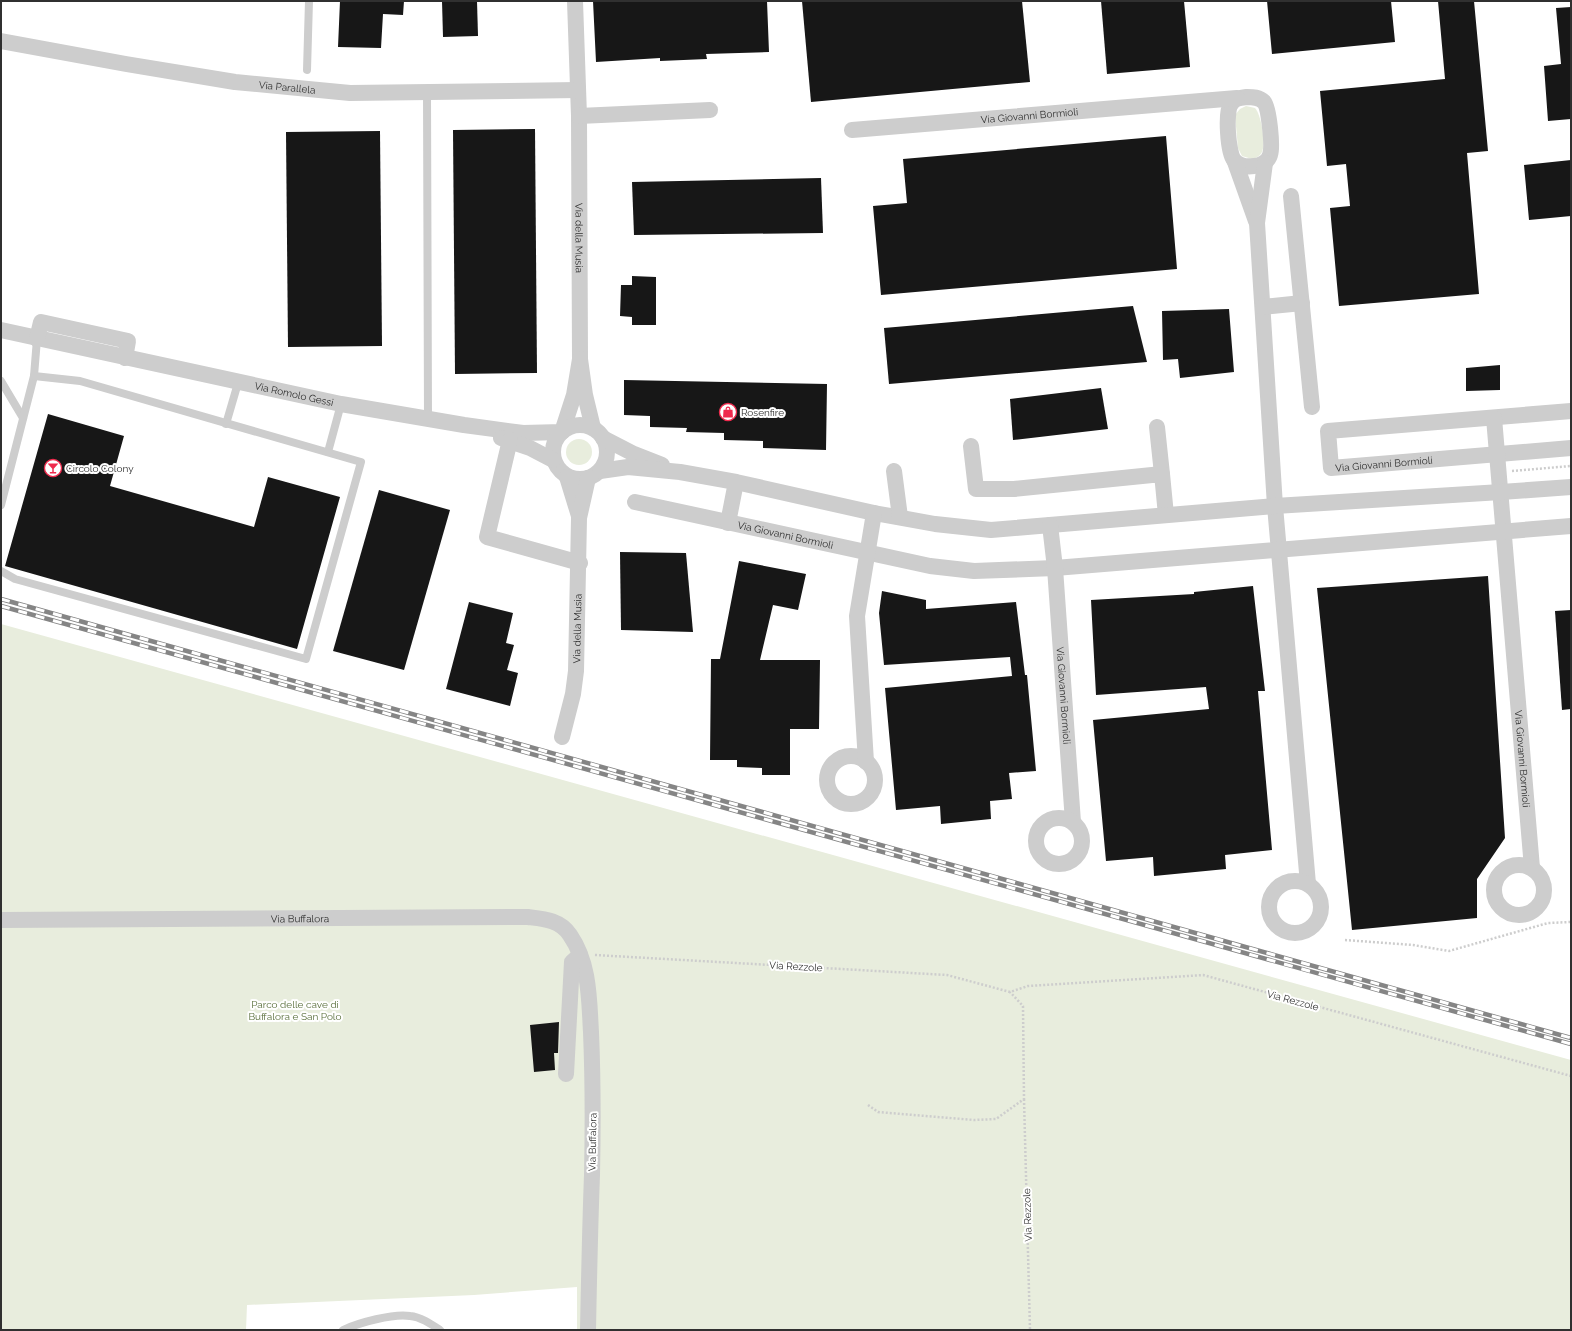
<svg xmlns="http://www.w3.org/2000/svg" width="1572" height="1331" font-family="Raleway,sans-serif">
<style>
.green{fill:#e8eddd}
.building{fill:#171717}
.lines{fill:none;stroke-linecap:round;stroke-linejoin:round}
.path{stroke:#cdcdcd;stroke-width:2.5;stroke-dasharray:2 2;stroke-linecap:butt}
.lane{stroke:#cdcdcd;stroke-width:8}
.street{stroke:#cdcdcd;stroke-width:16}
.rail-casing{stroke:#858585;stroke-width:4.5}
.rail{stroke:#fff;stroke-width:3;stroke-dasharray:9;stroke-linecap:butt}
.labels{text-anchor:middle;stroke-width:4;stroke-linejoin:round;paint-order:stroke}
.street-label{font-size:10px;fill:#303030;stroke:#fff}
.poi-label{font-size:10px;fill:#303030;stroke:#fff;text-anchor:start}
.park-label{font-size:10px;fill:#586e3a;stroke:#fff}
</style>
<rect width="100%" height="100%" fill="#fff"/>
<g class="green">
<path d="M1246 106 1255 108C1261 114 1266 143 1262 152 1260 156 1256 158 1252 159L1242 156 1238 148 1235 115 1240 109Z"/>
<circle cx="579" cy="452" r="13"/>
<polygon points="1,624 1571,1060 1571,1330 577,1330 577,1287 474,1295 247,1305 246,1330 1,1330"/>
</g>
<g class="building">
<polygon points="340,1 404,1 403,15 383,14 381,48 338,47"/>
<polygon points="442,1 477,1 478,36 443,37"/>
<polygon points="593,1 767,1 769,52 706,54 707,59 660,61 660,58 596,62"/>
<polygon points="802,1 1022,1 1030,82 811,102"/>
<polygon points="1101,1 1184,1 1190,67 1107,74"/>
<polygon points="1267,1 1391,1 1395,42 1272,54"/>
<polygon points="1438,1 1474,1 1488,151 1467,153 1479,294 1339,306 1330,208 1350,206 1346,164 1327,166 1320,91 1445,79"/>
<polygon points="1571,7 1571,119 1548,121 1544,66 1561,64 1556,8"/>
<polygon points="535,129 537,373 455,374 453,130"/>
<polygon points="380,131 382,346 288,347 286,132"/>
<polygon points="1166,136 1177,269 881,295 873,206 907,203 903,159"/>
<polygon points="1571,160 1571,216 1529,220 1524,165"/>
<polygon points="821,178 823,233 634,235 632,182"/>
<polygon points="632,276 656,277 656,325 632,325 632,317 620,316 621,285 632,285"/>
<polygon points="1133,306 1147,362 889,384 884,328"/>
<polygon points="1229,309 1234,372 1180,378 1178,359 1163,360 1162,311"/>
<polygon points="1500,365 1500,390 1466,391 1466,368"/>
<polygon points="624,380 827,384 826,450 763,448 763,441 724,440 724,433 686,432 687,428 650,427 650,416 624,415"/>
<polygon points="1101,388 1108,429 1013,440 1010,399"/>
<polygon points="48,414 124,436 110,486 254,527 268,477 340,497 297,649 5,566"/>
<polygon points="379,490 450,510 404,670 333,651"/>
<polygon points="620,552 686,553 693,632 621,630"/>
<polygon points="739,561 806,574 798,610 773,605 760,660 820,660 819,729 790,729 790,775 762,775 762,768 737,767 737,760 710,760 711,659 720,659"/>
<polygon points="1488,576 1505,838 1477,879 1477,918 1352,930 1317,588"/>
<polygon points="1253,586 1265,691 1258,691 1272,850 1225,855 1226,869 1154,876 1153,857 1106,861 1093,720 1209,709 1206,687 1096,695 1091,600 1194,594 1194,592"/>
<polygon points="882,591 926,600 926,609 1016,602 1025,675 1027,675 1036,771 1009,773 1012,799 990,801 991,819 941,824 940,806 896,810 885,688 1012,676 1010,657 884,665 879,613"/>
<polygon points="469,602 513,613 506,643 514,645 507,670 518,673 510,706 446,689"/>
<polygon points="1571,610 1571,709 1562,710 1555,611"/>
<polygon points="559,1022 558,1053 554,1053 555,1070 534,1072 530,1025"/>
</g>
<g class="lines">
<g class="path">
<polyline points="1512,471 1571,466"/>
<polyline points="1345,940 1413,945 1449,951 1548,923 1571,922"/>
<polyline points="595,955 947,975 1010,992 1028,986 1203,975 1571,1076"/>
<polyline points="1024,1099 1030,1330"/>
<polyline points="868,1105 878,1112 974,1120 996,1119 1024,1099 1023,1006 1010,992"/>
</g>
<g class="lane">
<polyline points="307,70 309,1"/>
<polyline points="427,92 428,419"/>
<polyline points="1,381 23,418"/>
<polyline points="226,424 238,383"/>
<polyline points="328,452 341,404"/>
<polyline points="1,505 34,376 37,339"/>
<polyline points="1,571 15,579 306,659 361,462 80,381 34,376"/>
<path d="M343 1330C358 1323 394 1313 410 1316 421 1317 431 1324 440 1330"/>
</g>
<g class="street">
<path id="s1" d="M575 1 579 116 580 359 585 395 593 428"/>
<path id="s2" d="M1 41 126 64 235 82 350 93 578 90"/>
<path d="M1247 97C1253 97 1259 97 1264 102 1269 108 1273 147 1270 155 1268 162 1260 166 1254 166 1247 167 1239 166 1234 160 1228 153 1225 112 1231 104 1235 98 1240 98 1247 97Z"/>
<polyline points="579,116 710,110"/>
<path id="s3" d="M852 130 1237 98"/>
<polyline points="1235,162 1256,221"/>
<polyline points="1265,163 1257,223 1275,506 1308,884"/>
<polyline points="1291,196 1312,407"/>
<polyline points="1263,307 1302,303"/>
<path id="s4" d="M1 330 341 404 464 425 523 433 562 432 574 395 580 359"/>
<polyline points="37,339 41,322 128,341 125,358"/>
<path id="s5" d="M1571 411 1328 431 1331 468 1571 448"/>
<path id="s6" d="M1494 418 1532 868"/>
<circle cx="580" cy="452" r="27"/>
<polyline points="1157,427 1162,474"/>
<polyline points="501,438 530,448 553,460"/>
<polyline points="603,438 634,454 662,465"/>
<polyline points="510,440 487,537 580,563"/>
<polyline points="971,446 976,489 1014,489 1162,474 1166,515"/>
<polyline points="600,471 628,467 680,472 736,482 874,513 935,524 991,530 1275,506 1501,492 1571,487"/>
<polyline points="894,471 900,517"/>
<polyline points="567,477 579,516"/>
<path id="s7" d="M635 502 930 566 974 571 1055 568 1571 526"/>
<polyline points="728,523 736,482"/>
<path id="s8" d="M1050 525 1055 568 1073 822"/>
<path id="s9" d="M562 737 573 694 576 671 579 518 588 478"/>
<circle cx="851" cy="780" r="24"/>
<polyline points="866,762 857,616 874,513"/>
<circle cx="1059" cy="841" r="23"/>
<circle cx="1519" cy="890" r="25"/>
<circle cx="1295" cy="907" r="26"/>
<path id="s10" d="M1 920 528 917C544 919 560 920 570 935 590 964 589 1000 591 1032 593 1080 593 1127 592 1175 590 1227 589 1278 588 1330"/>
<polyline points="566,1074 572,962 580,955"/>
</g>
<g class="rail-casing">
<g id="rail">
<polyline points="1,599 1571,1038"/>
<polyline points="1,606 1571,1044"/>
</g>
</g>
<use href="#rail" class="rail"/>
</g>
<defs>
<g id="shop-ring" transform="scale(0.9)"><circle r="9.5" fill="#fff" stroke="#ef2a4d" stroke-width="1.5"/><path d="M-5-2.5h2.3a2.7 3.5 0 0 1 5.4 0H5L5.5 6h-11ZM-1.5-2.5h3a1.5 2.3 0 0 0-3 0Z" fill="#ef2a4d"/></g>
<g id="bar-ring" transform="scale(0.9)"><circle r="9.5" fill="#fff" stroke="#ef2a4d" stroke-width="1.5"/><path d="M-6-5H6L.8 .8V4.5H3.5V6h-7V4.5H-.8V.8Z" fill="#ef2a4d"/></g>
</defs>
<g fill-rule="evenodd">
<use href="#shop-ring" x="728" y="412"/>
<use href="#bar-ring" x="53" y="468"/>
</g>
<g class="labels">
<g class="street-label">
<text dy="4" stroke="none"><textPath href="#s2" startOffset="290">Via Parallela</textPath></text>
<text dy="4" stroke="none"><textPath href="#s3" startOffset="178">Via Giovanni Bormioli</textPath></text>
<text dy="4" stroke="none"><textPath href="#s1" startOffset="237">Via della Musia</textPath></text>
<text dy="4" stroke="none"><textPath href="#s4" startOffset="300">Via Romolo Gessi</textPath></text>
<text dy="4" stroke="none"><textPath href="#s5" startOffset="334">Via Giovanni Bormioli</textPath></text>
<text dy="4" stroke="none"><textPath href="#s7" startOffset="154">Via Giovanni Bormioli</textPath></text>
<text dy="4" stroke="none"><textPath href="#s9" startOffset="110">Via della Musia</textPath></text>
<text dy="4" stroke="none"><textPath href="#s8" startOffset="171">Via Giovanni Bormioli</textPath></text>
<text dy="4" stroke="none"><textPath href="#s6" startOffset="342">Via Giovanni Bormioli</textPath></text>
<text dy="4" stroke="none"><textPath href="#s10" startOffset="299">Via Buffalora</textPath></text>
<text transform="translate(796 966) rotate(3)" y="4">Via Rezzole</text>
<text transform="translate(1293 1000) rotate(15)" y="4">Via Rezzole</text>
<text transform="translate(592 1142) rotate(-89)" y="4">Via Buffalora</text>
<text transform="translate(1027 1215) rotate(-92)" y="4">Via Rezzole</text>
</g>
<g class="poi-label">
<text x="741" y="416">Rosenfire</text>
<text x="66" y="472">Circolo Colony</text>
</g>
<g class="park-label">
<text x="295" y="1008">Parco delle cave di<tspan x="295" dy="12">Buffalora e San Polo</tspan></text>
</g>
</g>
<rect width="1572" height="1331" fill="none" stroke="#303030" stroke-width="4"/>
</svg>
